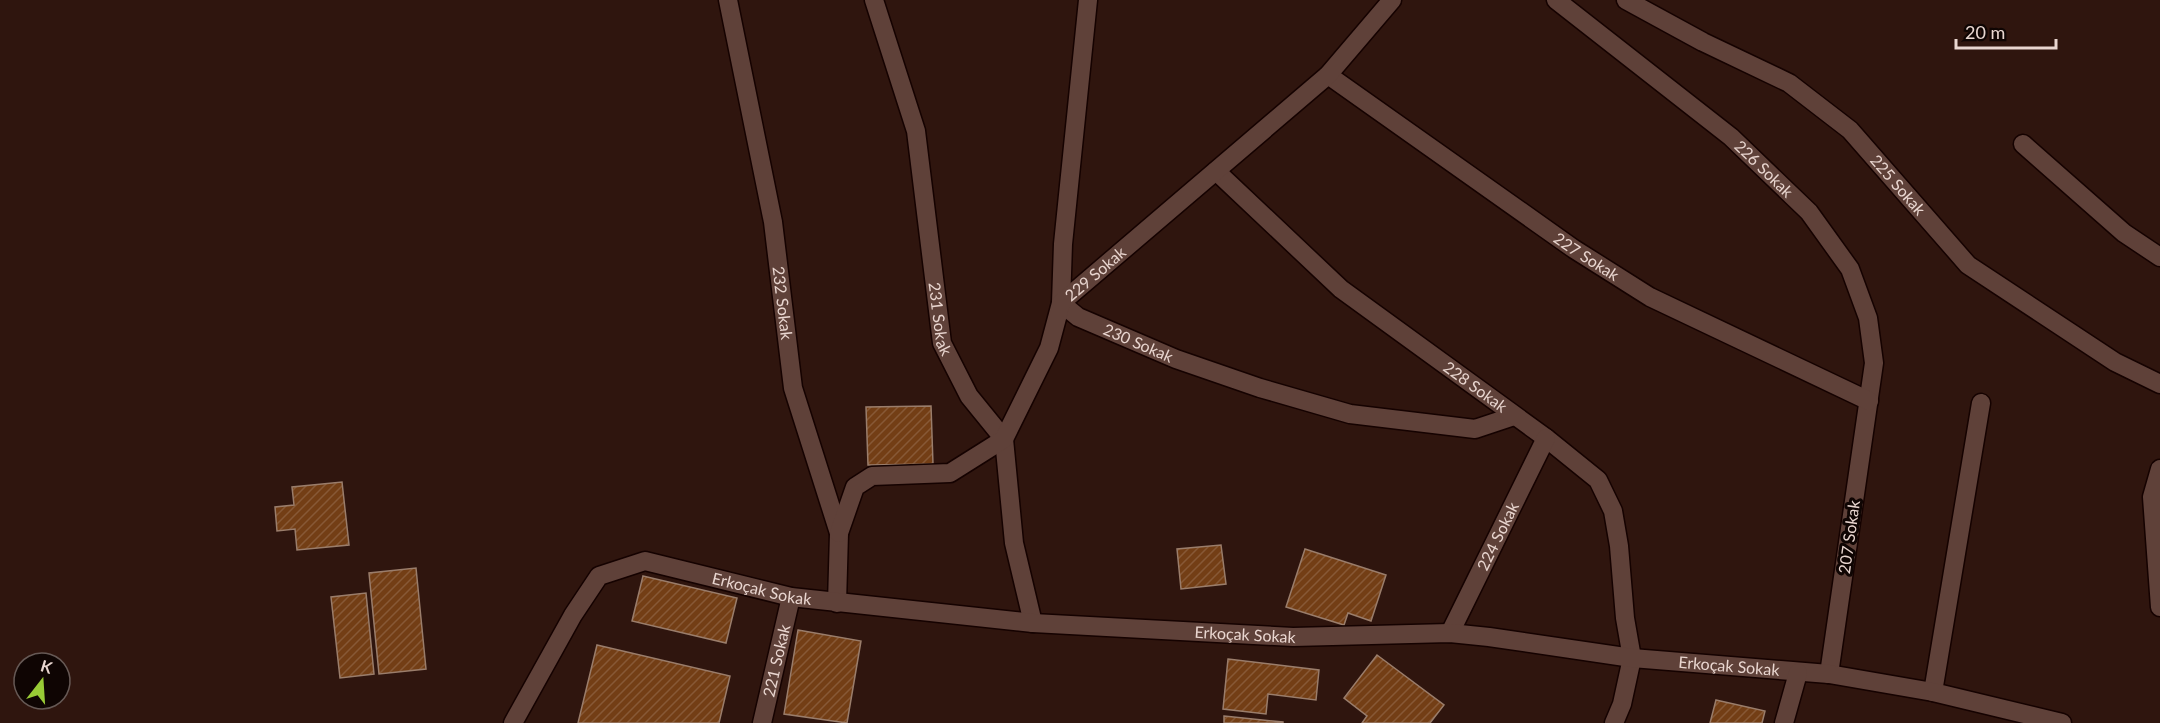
<svg xmlns="http://www.w3.org/2000/svg" width="2160" height="723" font-family="Lato,sans-serif">
<style>
.building{fill:url(#building-hatch);stroke:#9a7d6b;stroke-width:1.5}
.lines{fill:none;stroke-linecap:round;stroke-linejoin:round}
.minor-casing{stroke:#150200;stroke-width:21}
.minor{stroke:#5f4139;stroke-width:18}
.labels{text-anchor:middle;stroke-width:6;stroke-linejoin:round;paint-order:stroke}
.street-label{font-size:16px;fill:#e9d6d0;stroke:#0f0503}
</style>
<defs>
<pattern id="building-hatch" width="6" height="6" patternUnits="userSpaceOnUse" patternTransform="scale(1.5)"><rect width="6" height="6" fill="#733e15"/><path d="M-1 1l2-2M0 6l6-6M5 7l2-2" fill="none" stroke="#875936"/></pattern>
</defs>
<rect width="100%" height="100%" fill="#2f150e"/>
<g class="building">
<polygon points="931,406 933,464 868,465 866,407"/>
<polygon points="342,482 349,545 297,550 295,529 277,531 275,507 294,505 292,487"/>
<polygon points="1221,545 1226,584 1181,589 1177,549"/>
<polygon points="1305,549 1386,575 1371,621 1348,613 1344,625 1286,607"/>
<polygon points="416,568 426,669 379,674 369,573"/>
<polygon points="643,576 737,598 726,643 632,621"/>
<polygon points="366,593 374,674 340,678 331,597"/>
<polygon points="798,630 861,641 847,723 784,714"/>
<polygon points="597,645 730,676 719,723 578,723"/>
<polygon points="1377,655 1444,705 1430,723 1362,723 1367,716 1344,698"/>
<polygon points="1228,659 1319,670 1316,700 1268,694 1266,714 1223,709"/>
<polygon points="1716,700 1765,711 1762,723 1710,723"/>
<polygon points="1224,716 1283,722 1283,723 1224,723"/>
</g>
<g class="lines">
<g class="minor-casing">
<g id="minor">
<path id="s1" d="M728 0 773 222 793 388 839 533 837 603"/>
<path id="s2" d="M874 0 916 131 942 343 969 396 1004 439 1014 543 1033 623"/>
<path id="s3" d="M1088 0 1063 244 1061 303 1078 317 1176 359 1260 388 1350 414 1475 429 1514 416"/>
<path id="s4" d="M1556 0 1731 137 1809 212 1850 269 1868 318 1874 363 1829 674"/>
<path id="s5" d="M1626 0 1703 42 1789 83 1850 130 1968 265 2115 362 2160 384"/>
<path id="s6" d="M1328 75 1574 249 1650 297 1869 401"/>
<polyline points="2023,144 2124,233 2160,257"/>
<path id="s7" d="M1216 171 1341 289 1546 438 1598 480 1613 511 1619 546 1625 618 1632 658 1622 704 1614 723"/>
<polyline points="2160,469 2152,497 2160,607"/>
<path id="s8" d="M839 533 855 487 872 476 950 473 1004 439 1049 348 1061 303 1328 75 1392 0"/>
<path id="s9" d="M1450 633 1546 438"/>
<polyline points="1933,692 1981,403"/>
<path id="s10" d="M513 723 573 615 599 576 645 561 791 597 1033 623 1293 637 1450 633 1489 637 1632 658 1829 674 1933 692 2062 723"/>
<path id="s11" d="M762 723 791 597"/>
<polyline points="1784,723 1798,673"/>
</g>
</g>
<use href="#minor" class="minor"/>
</g>
<g class="labels">
<g class="street-label">
<text dy="6" stroke="none"><textPath href="#s4" startOffset="268">226 Sokak</textPath></text>
<text dy="6" stroke="none"><textPath href="#s5" startOffset="333">225 Sokak</textPath></text>
<text dy="6" stroke="none"><textPath href="#s6" startOffset="316">227 Sokak</textPath></text>
<text dy="6" stroke="none"><textPath href="#s8" startOffset="404">229 Sokak</textPath></text>
<text dy="6" stroke="none"><textPath href="#s1" startOffset="308">232 Sokak</textPath></text>
<text dy="6" stroke="none"><textPath href="#s2" startOffset="327">231 Sokak</textPath></text>
<text dy="6" stroke="none"><textPath href="#s3" startOffset="392">230 Sokak</textPath></text>
<text dy="6" stroke="none"><textPath href="#s7" startOffset="338">228 Sokak</textPath></text>
<text dy="6" stroke="none"><textPath href="#s9" startOffset="108">224 Sokak</textPath></text>
<text transform="translate(1849 537) rotate(-82)" y="6">207 Sokak</text>
<text dy="6" stroke="none"><textPath href="#s10" startOffset="339">Erkoçak Sokak</textPath></text>
<text dy="6" stroke="none"><textPath href="#s10" startOffset="825">Erkoçak Sokak</textPath></text>
<text dy="6" stroke="none"><textPath href="#s11" startOffset="64">221 Sokak</textPath></text>
<text dy="6" stroke="none"><textPath href="#s10" startOffset="1311">Erkoçak Sokak</textPath></text>
</g>
</g>
<g transform="translate(42 681) rotate(17)"><circle r="28" fill="#0f0503" stroke="#665955" stroke-width="1.5"/>
<path d="M0-4.5L10 22L0 15L-10 22Z" fill="#99cb36"/>
<text y="-9" font-size="16" font-weight="bold" text-anchor="middle" fill="#e9d6d0">K</text>
</g>
<path d="M1956 39v9h100v-9" fill="none" stroke="#e9d6d0" stroke-width="3"/>
<text x="1965" y="39" font-size="18" fill="#e9d6d0" stroke="#0f0503" stroke-width="4.5" paint-order="stroke">20 m</text>
</svg>
